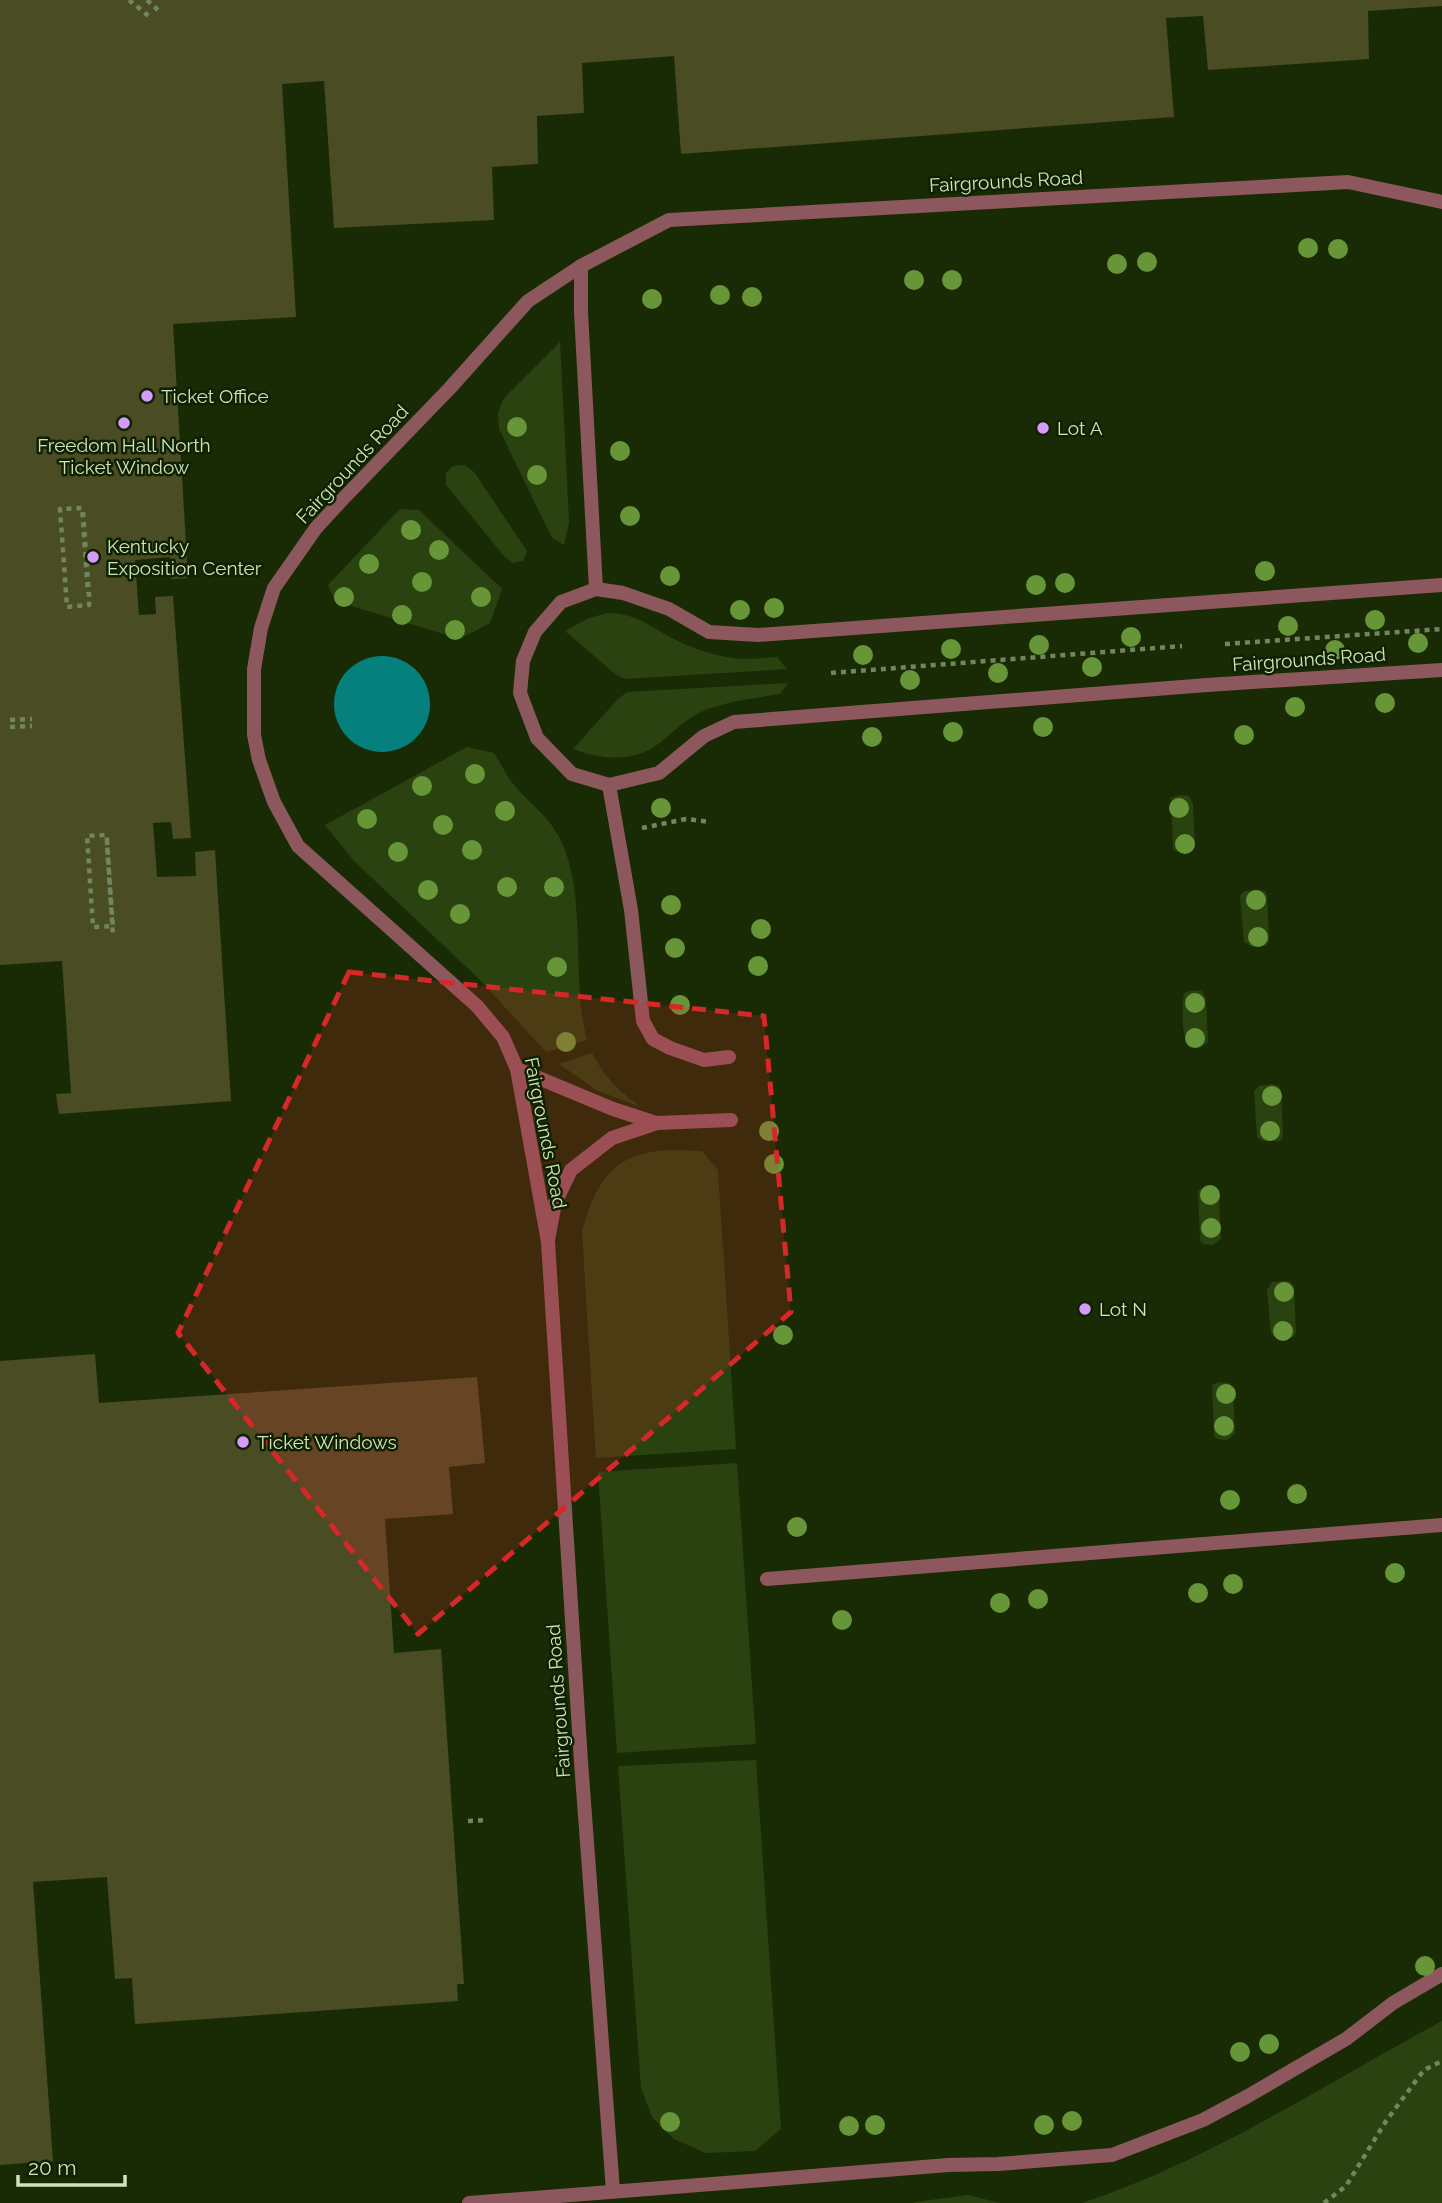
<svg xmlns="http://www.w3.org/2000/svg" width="1442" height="2203" font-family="Raleway,sans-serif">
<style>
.green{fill:#2a4210}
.water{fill:#06807d}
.building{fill:#4a4c23}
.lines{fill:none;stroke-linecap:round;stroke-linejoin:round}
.path{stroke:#71855f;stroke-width:4.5;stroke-dasharray:5 5;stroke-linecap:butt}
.lane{stroke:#8c585e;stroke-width:14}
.street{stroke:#8c585e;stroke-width:14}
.tree{fill:#679639}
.marked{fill:#d62828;fill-opacity:0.2;stroke:#d62828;stroke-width:5;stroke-dasharray:14 9;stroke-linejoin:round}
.poi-dot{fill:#d69bfa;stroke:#0f2100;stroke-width:2.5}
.labels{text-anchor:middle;stroke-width:5;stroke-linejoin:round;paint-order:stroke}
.street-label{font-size:19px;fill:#cde2bd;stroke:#0f2100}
.poi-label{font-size:19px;fill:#cde2bd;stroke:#0f2100;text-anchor:start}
</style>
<rect width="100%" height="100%" fill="#192b05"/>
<g class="green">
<polygon points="560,342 569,523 564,545 552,538 499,429 498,413 504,398"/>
<polygon points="465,465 474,472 527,551 523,561 513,563 504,556 446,485 446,473 453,466"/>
<polygon points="400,509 419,510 502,589 490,623 460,639 335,601 328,585"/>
<path d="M608 613C639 615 646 624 672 638 689 647 714 656 734 658 748 660 763 658 777 657L787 669 625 679 615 674 565 631 589 618Z"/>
<path d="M788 683 780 694C754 698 729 701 705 710 687 718 675 730 661 742 635 763 603 760 573 749L617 700 627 692Z"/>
<path d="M467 747 494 753C500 762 505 773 511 781 528 803 551 817 562 843 587 898 571 979 587 1040L546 1052 477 977 355 862 325 825Z"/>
<polygon points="1179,795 1189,796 1193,804 1195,847 1187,853 1176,851 1173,849 1171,798"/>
<polygon points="1258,890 1265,891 1267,895 1269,942 1266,946 1252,947 1244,942 1240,896 1245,891"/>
<path d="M1192 990 1202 991 1206 999 1208 1042 1200 1048 1189 1047C1181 1034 1182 1008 1184 993Z"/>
<path d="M592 1053C606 1079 618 1090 641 1107L598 1091 559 1064Z"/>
<polygon points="1272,1084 1279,1086 1281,1090 1283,1137 1280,1141 1263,1141 1257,1137 1254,1091 1259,1086"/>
<path d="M702 1151 718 1170 736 1449 596 1458 582 1232C592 1194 607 1158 652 1152 668 1149 686 1151 702 1151Z"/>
<polygon points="1206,1187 1216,1188 1219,1196 1221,1239 1213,1245 1203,1244 1200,1241 1198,1190"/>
<polygon points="1289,1281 1294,1286 1296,1333 1293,1337 1276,1337 1271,1334 1267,1290 1272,1282"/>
<polygon points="1219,1382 1230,1383 1233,1391 1235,1434 1227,1440 1217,1439 1214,1436 1212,1385"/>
<polygon points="737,1463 756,1744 617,1753 598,1472"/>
<polygon points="756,1760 781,2129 755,2151 706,2153 674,2139 652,2117 641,2088 618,1766"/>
<path d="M1442 2021V2203H1082C1211 2160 1323 2085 1442 2021Z"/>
<polygon points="968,2195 1000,2203 914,2203 915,2202"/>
</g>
<circle class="water" cx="382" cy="704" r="48"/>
<g class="building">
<polygon points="0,0 1442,0 1442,6 1368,11 1369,59 1208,70 1203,16 1166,18 1174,117 681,154 674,56 582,63 584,113 537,116 538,164 492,167 494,220 334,228 324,81 282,84 296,317 173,324 188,578 171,579 170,557 135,560 139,615 156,614 155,597 173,596 191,838 173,839 171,822 153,823 157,877 196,876 195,852 215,850 231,1101 59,1114 56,1094 71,1093 62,961 0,965"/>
<polygon points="95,1354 99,1403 477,1377 485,1463 449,1467 453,1514 385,1519 394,1653 441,1649 464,1984 457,1984 458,2001 135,2024 132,1978 115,1979 107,1877 33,1882 53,2161 0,2165 0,1361"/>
</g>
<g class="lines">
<g class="path">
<polyline points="129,0 151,18"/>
<polyline points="147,0 158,10"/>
<polyline points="83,512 89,595 89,605 67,607 60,509 82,508 88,593"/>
<polyline points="1225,644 1442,629"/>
<polyline points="831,673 1182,646"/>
<polyline points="10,720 32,719"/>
<polyline points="10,727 32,726"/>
<polyline points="642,828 686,819 711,822"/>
<polyline points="107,840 112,916 113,926 93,927 87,836 107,835 107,845 113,936"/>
<polyline points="468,1821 486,1820"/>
<polyline points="1324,2203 1346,2186 1386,2121 1424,2070 1442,2061"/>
</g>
<g class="lane">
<polyline points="517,1069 613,1109 656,1123"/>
<polyline points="548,1240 555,1203 571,1170 612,1138 657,1123 731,1120"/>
<polyline points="767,1579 1442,1525"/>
<polyline points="763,2180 948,2165 998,2164 1112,2155 1203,2120 1248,2096 1346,2039 1393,2003 1442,1974"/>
</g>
<g class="street">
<polyline points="581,266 581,312 596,589"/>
<polyline points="1442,585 758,635 709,632 669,609 623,593 596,589 561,602 535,632 523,661 520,693 537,738 572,774 609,785 659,773 704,736 734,722 1207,685 1442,670"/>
<polyline points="609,785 631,910 643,1021 653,1039 670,1048 704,1060 729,1057"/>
<polyline points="613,2191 581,1762 548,1242 517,1069 503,1037 477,1006 298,846 274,802 259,760 254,735 254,669 261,628 274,588 316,528 339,503 450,388 528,301 581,266 669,220 1348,182 1442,202"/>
<polyline points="469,2203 763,2180"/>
</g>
</g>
<g class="tree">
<circle cx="1308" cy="248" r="10"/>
<circle cx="1338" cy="249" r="10"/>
<circle cx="1147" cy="262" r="10"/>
<circle cx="1117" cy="264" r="10"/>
<circle cx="914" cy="280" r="10"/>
<circle cx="952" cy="280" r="10"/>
<circle cx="720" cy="295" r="10"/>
<circle cx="752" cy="297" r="10"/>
<circle cx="652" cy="299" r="10"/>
<circle cx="517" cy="427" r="10"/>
<circle cx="620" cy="451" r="10"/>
<circle cx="537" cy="475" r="10"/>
<circle cx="630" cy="516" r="10"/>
<circle cx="411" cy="530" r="10"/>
<circle cx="439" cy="550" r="10"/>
<circle cx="369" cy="564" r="10"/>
<circle cx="1265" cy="571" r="10"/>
<circle cx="670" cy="576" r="10"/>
<circle cx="422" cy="582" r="10"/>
<circle cx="1065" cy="583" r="10"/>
<circle cx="1036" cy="585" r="10"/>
<circle cx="344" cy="597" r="10"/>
<circle cx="481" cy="597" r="10"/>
<circle cx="774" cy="608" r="10"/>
<circle cx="740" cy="610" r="10"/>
<circle cx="402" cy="615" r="10"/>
<circle cx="1375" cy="620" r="10"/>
<circle cx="1288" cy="626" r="10"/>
<circle cx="455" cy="630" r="10"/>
<circle cx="1131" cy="637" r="10"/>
<circle cx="1418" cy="643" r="10"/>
<circle cx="1039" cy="645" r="10"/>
<circle cx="951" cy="649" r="10"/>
<circle cx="1335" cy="650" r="10"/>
<circle cx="863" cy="655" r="10"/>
<circle cx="1092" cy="667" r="10"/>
<circle cx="998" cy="673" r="10"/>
<circle cx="910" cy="680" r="10"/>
<circle cx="1385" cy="703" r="10"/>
<circle cx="1295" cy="707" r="10"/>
<circle cx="1043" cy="727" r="10"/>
<circle cx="953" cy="732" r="10"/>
<circle cx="1244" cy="735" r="10"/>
<circle cx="872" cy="737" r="10"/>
<circle cx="475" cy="774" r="10"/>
<circle cx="422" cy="786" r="10"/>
<circle cx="661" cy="808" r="10"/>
<circle cx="1179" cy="808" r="10"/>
<circle cx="505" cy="811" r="10"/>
<circle cx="367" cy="819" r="10"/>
<circle cx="443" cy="825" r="10"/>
<circle cx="1185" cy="844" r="10"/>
<circle cx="472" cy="850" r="10"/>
<circle cx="398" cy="852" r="10"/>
<circle cx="507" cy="887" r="10"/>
<circle cx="554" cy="887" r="10"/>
<circle cx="428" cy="890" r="10"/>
<circle cx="1256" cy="900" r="10"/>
<circle cx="671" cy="905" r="10"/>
<circle cx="460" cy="914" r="10"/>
<circle cx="761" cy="929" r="10"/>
<circle cx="1258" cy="937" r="10"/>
<circle cx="675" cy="948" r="10"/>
<circle cx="758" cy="966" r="10"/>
<circle cx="557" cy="967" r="10"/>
<circle cx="1195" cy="1003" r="10"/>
<circle cx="680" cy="1005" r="10"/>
<circle cx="1195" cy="1038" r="10"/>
<circle cx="566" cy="1042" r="10"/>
<circle cx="1272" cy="1096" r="10"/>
<circle cx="769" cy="1131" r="10"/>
<circle cx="1270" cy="1131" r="10"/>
<circle cx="774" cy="1164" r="10"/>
<circle cx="1210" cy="1195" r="10"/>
<circle cx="1211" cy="1228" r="10"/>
<circle cx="1284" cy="1292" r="10"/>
<circle cx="1283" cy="1331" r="10"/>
<circle cx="783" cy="1335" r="10"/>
<circle cx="1226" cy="1394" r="10"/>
<circle cx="1224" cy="1426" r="10"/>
<circle cx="1297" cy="1494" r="10"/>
<circle cx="1230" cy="1500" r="10"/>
<circle cx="797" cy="1527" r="10"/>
<circle cx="1395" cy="1573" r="10"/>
<circle cx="1233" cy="1584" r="10"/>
<circle cx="1198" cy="1593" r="10"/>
<circle cx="1038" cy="1599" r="10"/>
<circle cx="1000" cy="1603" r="10"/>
<circle cx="842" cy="1620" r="10"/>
<circle cx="1425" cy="1966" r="10"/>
<circle cx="1269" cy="2044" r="10"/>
<circle cx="1240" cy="2052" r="10"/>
<circle cx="1072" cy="2121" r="10"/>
<circle cx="670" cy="2122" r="10"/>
<circle cx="875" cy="2125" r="10"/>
<circle cx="1044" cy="2125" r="10"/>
<circle cx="849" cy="2126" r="10"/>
</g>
<path class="marked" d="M349 972 764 1016 791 1312 418 1634 178 1333Z"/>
<g class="poi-dot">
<circle cx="147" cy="396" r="7"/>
<circle cx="124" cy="423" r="7"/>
<circle cx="1043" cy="428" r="7"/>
<circle cx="93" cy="557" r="7"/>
<circle cx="1085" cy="1309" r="7"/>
<circle cx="243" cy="1442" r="7"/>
</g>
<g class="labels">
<g class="street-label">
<text transform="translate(1006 181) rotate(-3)" y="7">Fairgrounds Road</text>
<text transform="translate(352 464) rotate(-47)" y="7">Fairgrounds Road</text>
<text transform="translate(1309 659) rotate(-4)" y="7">Fairgrounds Road</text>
<text transform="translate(546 1133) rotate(79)" y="7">Fairgrounds Road</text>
<text transform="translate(558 1701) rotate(-94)" y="7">Fairgrounds Road</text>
</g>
<g class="poi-label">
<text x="161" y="403">Ticket Office</text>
<text x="1057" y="435">Lot A</text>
<text x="124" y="452" text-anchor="middle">Freedom Hall North<tspan x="124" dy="22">Ticket Window</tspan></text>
<text x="107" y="553">Kentucky<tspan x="107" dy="22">Exposition Center</tspan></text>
<text x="1099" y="1316">Lot N</text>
<text x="257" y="1449">Ticket Windows</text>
</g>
</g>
<path d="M18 2175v10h107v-10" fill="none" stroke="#cde2bd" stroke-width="3.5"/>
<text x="28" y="2175" font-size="21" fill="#cde2bd" stroke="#0f2100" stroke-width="5" paint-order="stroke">20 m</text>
</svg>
